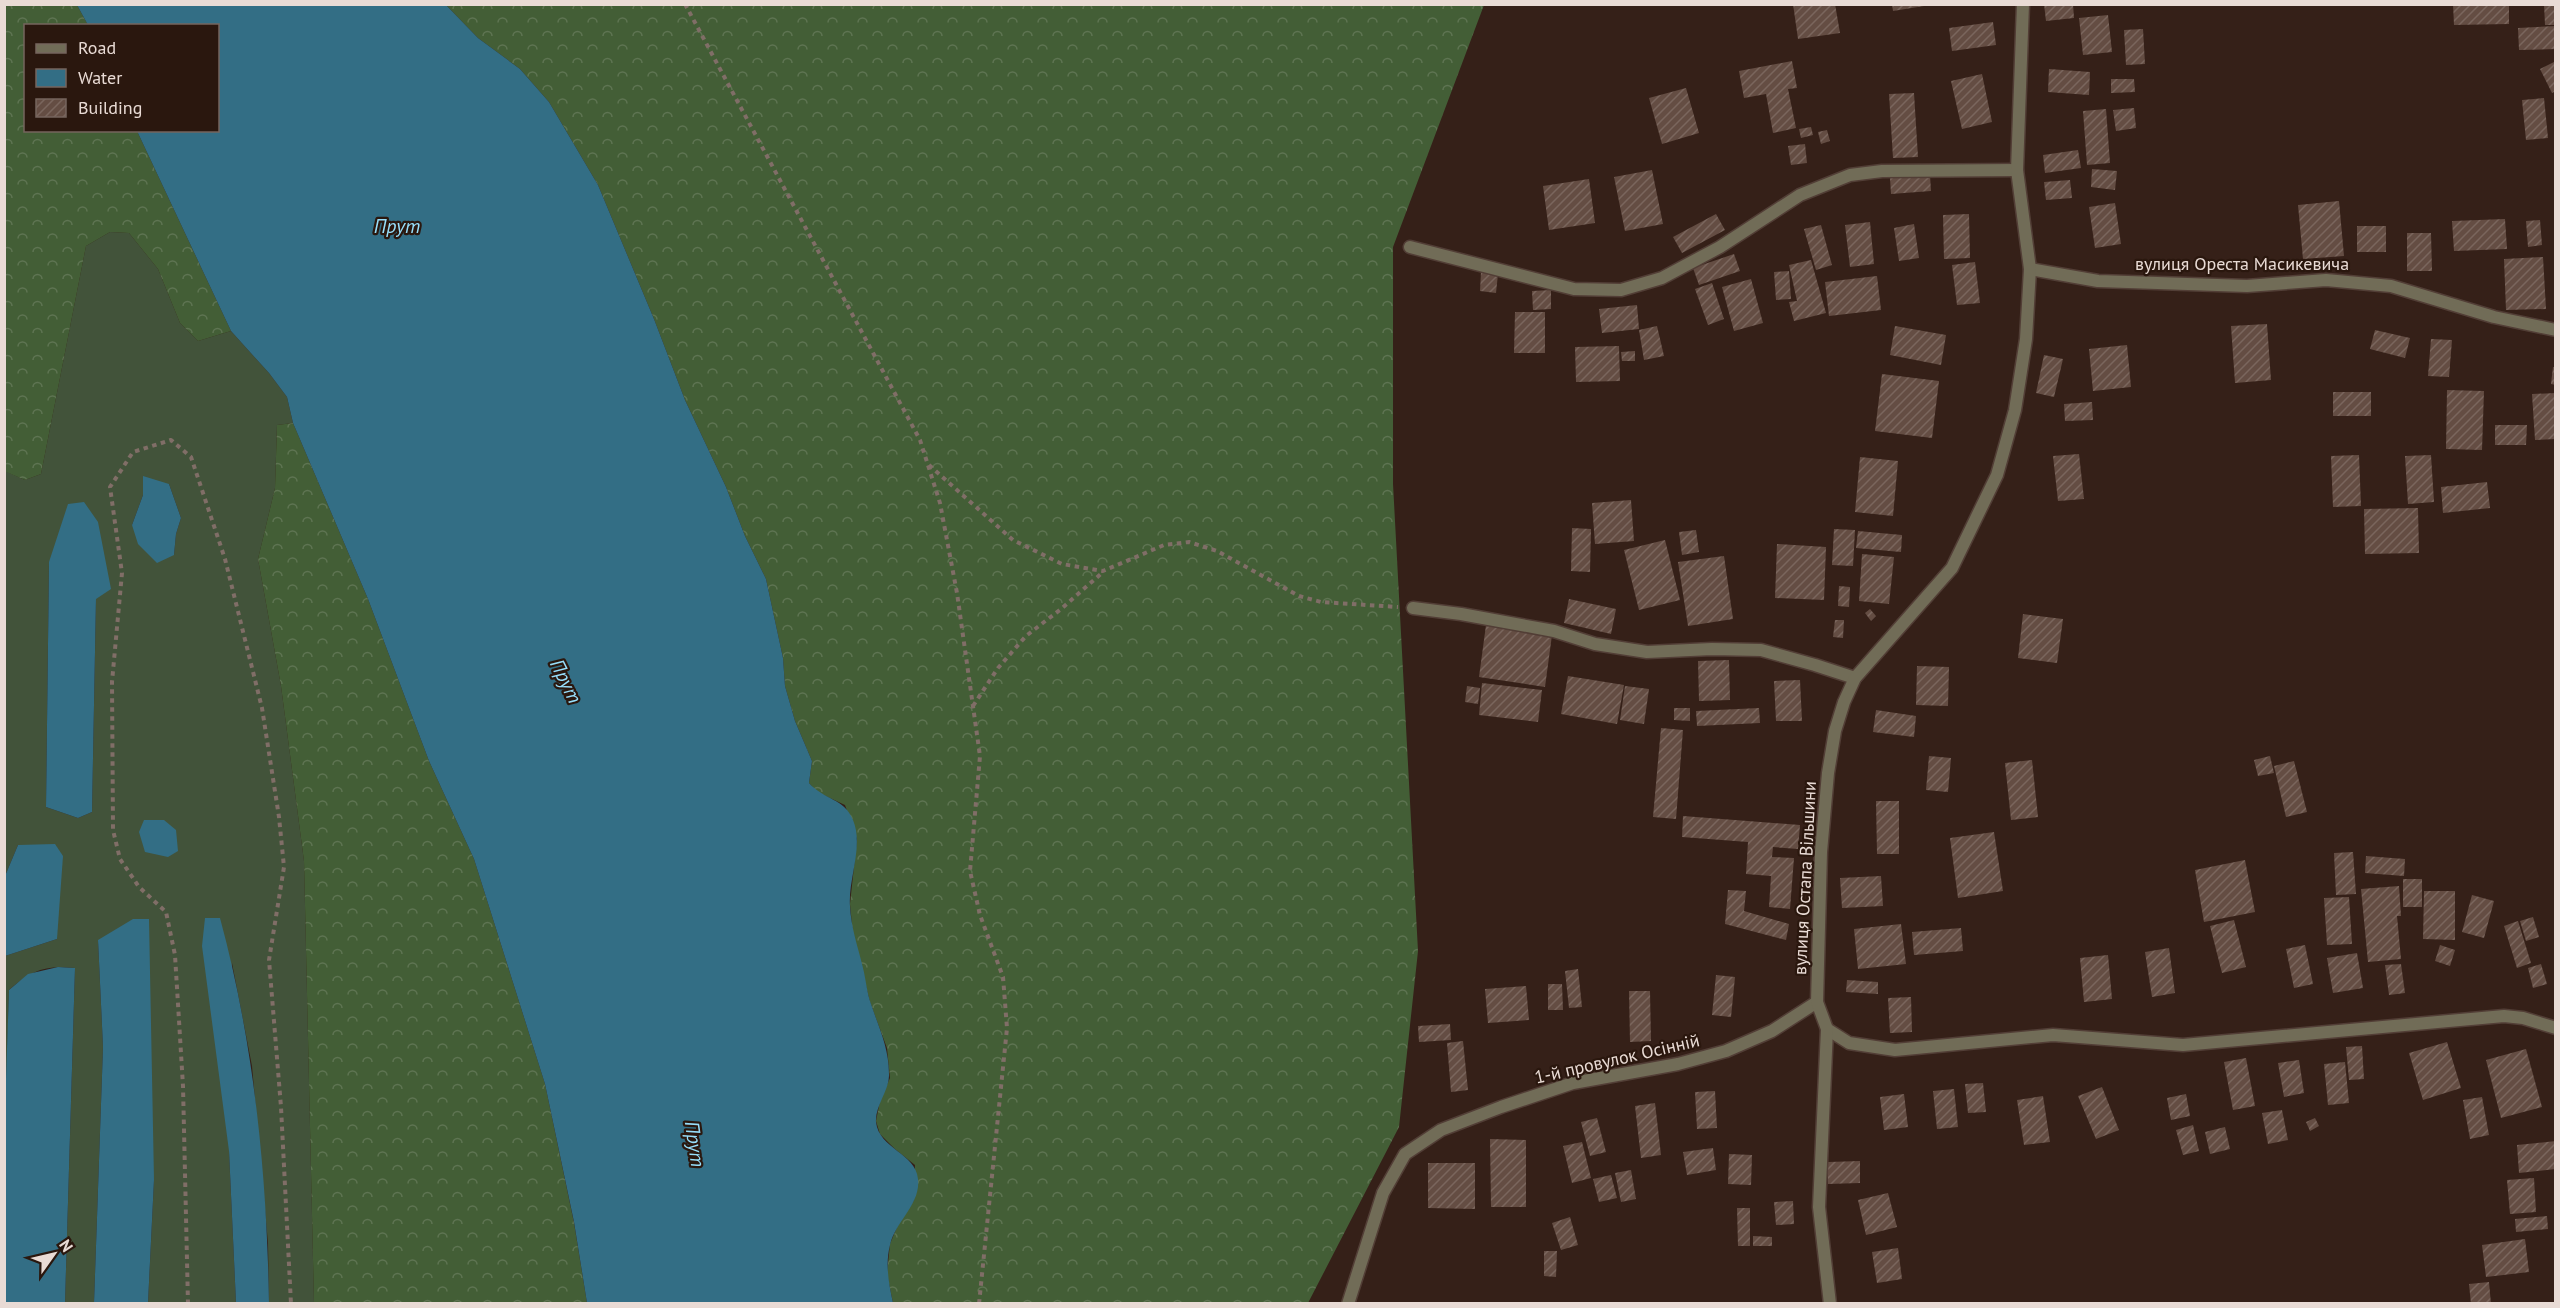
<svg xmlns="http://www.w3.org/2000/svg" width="2560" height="1308" font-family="'PT Sans',sans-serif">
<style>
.grass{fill:#42533a;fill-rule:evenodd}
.forest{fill:url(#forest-crowns)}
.water{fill:#336e85}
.building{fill:url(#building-hatch)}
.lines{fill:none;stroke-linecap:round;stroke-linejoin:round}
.street-casing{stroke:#523e36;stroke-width:15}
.path{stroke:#806e67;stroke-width:4;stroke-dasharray:4.5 4.5;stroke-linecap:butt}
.street{stroke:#716c57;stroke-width:12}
.labels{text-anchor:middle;stroke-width:4.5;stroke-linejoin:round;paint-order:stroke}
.street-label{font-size:18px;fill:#e9dbd5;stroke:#2a170e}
.water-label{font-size:20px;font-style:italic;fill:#97defa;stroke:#2a170e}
</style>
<defs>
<pattern id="forest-crowns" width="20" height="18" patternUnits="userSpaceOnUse" patternTransform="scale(1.5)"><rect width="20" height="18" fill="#435e36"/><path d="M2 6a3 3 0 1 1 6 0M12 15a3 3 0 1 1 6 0" fill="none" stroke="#5e7452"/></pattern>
<pattern id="building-hatch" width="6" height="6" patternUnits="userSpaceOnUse" patternTransform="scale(1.5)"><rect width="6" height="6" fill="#644d43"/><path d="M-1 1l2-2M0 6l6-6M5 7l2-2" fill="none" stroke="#7a665d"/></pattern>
</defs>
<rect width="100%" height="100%" fill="#352018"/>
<path class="grass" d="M110 232 129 233 158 269 180 323 198 341 231 331 269 373 287 397 293 423 277 425 275 488 258 559 281 686 304 861 314 1303H269L268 1243 252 1066 232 963 229 1151 236 1303H148L154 1180 98 940 103 1047 94 1303H65L75 968C45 965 32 970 9 990L5 1137V956L57 939 18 845 5 876V471L25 480 41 474 86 246ZM169 484 181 518 176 534 174 555 132 525 143 495ZM49 562 96 598 92 812 78 818 46 807Z"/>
<g class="forest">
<polygon points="4,5 77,5 88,25 26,26 26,130 137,131 231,331 198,341 180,323 158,269 129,233 110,232 86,246 41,474 25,480 4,471"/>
<polygon points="446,5 1484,5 1393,247 1393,484 1418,951 1399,1127 1308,1303 893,1303 887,1274 890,1244 897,1227 914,1200 915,1165 895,1149 880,1134 876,1121 880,1101 890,1078 887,1048 870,1002 853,935 850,904 857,839 845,805 817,792 809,783 812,761 795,721 785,686 783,658 766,579 745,536 726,487 685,400 654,319 598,185 549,102 520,69 478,38"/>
<polygon points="293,423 368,599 429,761 474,859 545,1084 574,1223 587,1303 314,1303 304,861 281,686 258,559 275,488 277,425"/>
</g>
<g class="water">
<path d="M77 5H446L478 38 520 69 549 102 598 185 654 319 685 400 726 487 745 536 766 579 783 658 785 686 795 721 812 761 809 783C824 800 844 798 853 820 864 846 848 879 850 906 851 928 858 947 863 968 866 980 867 993 871 1004 879 1028 889 1048 889 1074 890 1090 875 1105 876 1122 879 1149 916 1153 918 1179 921 1204 895 1222 890 1245 885 1265 889 1284 893 1303H587L574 1222 545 1084 474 859 429 761 368 599 293 423 287 397 269 373 231 331 137 131 218 130V26L88 25Z"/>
<polygon points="143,476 169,484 181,518 176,534 174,555 157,563 138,544 132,525 143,495"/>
<polygon points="84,502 98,522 111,589 96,599 92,812 78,818 46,807 49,562 68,504"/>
<polygon points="144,820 164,820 176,830 178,851 168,857 145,852 139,832"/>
<polygon points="55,844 63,856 57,939 5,956 5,876 18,845"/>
<path d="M205 918H220C254 1043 267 1174 269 1303H236L229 1151 202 946Z"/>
<polygon points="133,919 149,919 154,1180 148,1303 94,1303 103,1047 98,940"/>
<polygon points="58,967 75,968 65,1303 5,1303 4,1137 9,990 28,974"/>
</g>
<g class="building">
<polygon points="1793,4 1835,4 1840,33 1798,39"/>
<polygon points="1892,4 1924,4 1924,6 1893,11"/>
<polygon points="2044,4 2073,4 2074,18 2046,21"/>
<polygon points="2453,4 2509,4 2509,24 2454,25"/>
<polygon points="2544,4 2556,4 2556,25 2545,25"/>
<polygon points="2108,15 2112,52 2083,55 2079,18"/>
<polygon points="1993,22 1996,45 1952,51 1949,28"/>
<polygon points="2556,26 2556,49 2519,50 2518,28"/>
<polygon points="2143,29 2145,64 2126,65 2124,30"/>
<polygon points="1792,61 1797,88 1788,89 1796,128 1773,133 1766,94 1744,98 1739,71"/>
<polygon points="2556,61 2556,91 2552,93 2540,69"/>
<polygon points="2049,69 2090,72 2089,95 2048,92"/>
<polygon points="1982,74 1992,122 1962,129 1951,81"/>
<polygon points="2111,79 2134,79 2135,92 2111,93"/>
<polygon points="1686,88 1699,133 1662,144 1649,98"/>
<polygon points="1914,93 1918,157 1893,158 1889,94"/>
<polygon points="2544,98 2548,138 2526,140 2522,100"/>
<polygon points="2134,108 2136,128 2116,131 2113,110"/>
<polygon points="2106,109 2110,163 2087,165 2083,111"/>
<polygon points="1811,127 1813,135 1801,138 1799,129"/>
<polygon points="1827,130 1830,141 1821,144 1818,132"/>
<polygon points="1805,144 1807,163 1791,165 1788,146"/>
<polygon points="2078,150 2081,168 2045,173 2043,155"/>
<polygon points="2092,169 2117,171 2115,190 2091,187"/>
<polygon points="1652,170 1663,224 1625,231 1614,177"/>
<polygon points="1930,175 1931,191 1891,194 1890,178"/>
<polygon points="1589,179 1595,223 1549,230 1543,186"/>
<polygon points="2070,180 2072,198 2046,200 2044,182"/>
<polygon points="2339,201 2344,256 2303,259 2298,205"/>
<polygon points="2115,203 2121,244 2095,248 2089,207"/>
<polygon points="1716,214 1725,230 1682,253 1673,237"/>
<polygon points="1969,214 1970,258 1944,259 1943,215"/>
<polygon points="2505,219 2507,249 2454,251 2452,221"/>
<polygon points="2540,220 2542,245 2528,247 2526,221"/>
<polygon points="1870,222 1874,264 1850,267 1845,225"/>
<polygon points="1914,224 1919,258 1899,261 1894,228"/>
<polygon points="1821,225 1832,265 1816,270 1804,229"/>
<rect x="2357" y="226" width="29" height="26"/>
<polygon points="2407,233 2431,233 2432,271 2407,271"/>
<polygon points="1734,254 1740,271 1699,285 1693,268"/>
<polygon points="2543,257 2546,309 2506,310 2504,259"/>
<polygon points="1811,260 1826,313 1794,321 1789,302 1797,301 1789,265"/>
<polygon points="1975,262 1980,303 1957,305 1952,265"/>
<polygon points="1789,271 1791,299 1776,300 1774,272"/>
<polygon points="1481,272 1498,274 1496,293 1480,291"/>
<polygon points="1877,276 1881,310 1829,316 1825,282"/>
<polygon points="1751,279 1763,323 1734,331 1722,287"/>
<polygon points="1712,283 1724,319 1708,325 1695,289"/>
<polygon points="1551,290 1551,309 1533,310 1532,291"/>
<polygon points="1637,305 1639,329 1602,333 1599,309"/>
<polygon points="1515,312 1545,312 1545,353 1514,353"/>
<polygon points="2267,324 2271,380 2235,383 2231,326"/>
<polygon points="1657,326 1664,356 1644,360 1639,330"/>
<polygon points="1895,326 1946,335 1941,365 1890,355"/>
<polygon points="2375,330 2410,338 2405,358 2370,349"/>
<polygon points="2431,339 2452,340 2449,377 2428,376"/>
<polygon points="2127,345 2131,387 2093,391 2089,349"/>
<polygon points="1619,346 1620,381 1576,382 1575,347"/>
<polygon points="1635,351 1635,361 1622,361 1621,352"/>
<polygon points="2044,355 2063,359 2054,397 2036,393"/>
<polygon points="2553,367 2556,367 2556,385 2551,384"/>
<polygon points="1882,374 1939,381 1932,438 1875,431"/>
<polygon points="2447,390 2484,391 2482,450 2446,449"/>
<rect x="2333" y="392" width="38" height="24"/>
<polygon points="2556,393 2556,439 2535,440 2532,394"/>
<polygon points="2092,402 2093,420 2065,421 2064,404"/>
<polygon points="2495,425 2527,425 2526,445 2495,445"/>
<polygon points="2079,454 2084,499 2058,501 2053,456"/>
<polygon points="2359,455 2361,506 2333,507 2331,456"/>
<polygon points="2431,455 2434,502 2408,504 2405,456"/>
<polygon points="1860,457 1898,461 1893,516 1855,512"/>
<polygon points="2487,482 2490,508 2443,513 2441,487"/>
<polygon points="1631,500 1634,541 1595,544 1592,503"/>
<polygon points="2418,508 2419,553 2365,554 2364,509"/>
<polygon points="1572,528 1591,529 1590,572 1571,571"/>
<polygon points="1834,529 1855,530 1853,566 1832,565"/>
<polygon points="1696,530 1699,552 1682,555 1679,532"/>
<polygon points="1858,531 1902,535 1901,552 1856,548"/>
<polygon points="1665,540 1680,600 1639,610 1624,550"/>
<polygon points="1777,544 1826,547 1824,600 1775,598"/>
<polygon points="1862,554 1894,557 1889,604 1859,601"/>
<polygon points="1724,556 1733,619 1688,626 1678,562"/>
<polygon points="1839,586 1850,587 1849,607 1838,606"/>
<polygon points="1569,599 1616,609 1611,634 1564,623"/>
<polygon points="1870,609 1876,616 1871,621 1865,613"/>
<polygon points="2023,614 2063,619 2057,663 2018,658"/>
<polygon points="1835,620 1844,620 1843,638 1833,637"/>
<polygon points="1486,625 1552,635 1545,687 1479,677"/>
<polygon points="1729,660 1730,700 1699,701 1698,661"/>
<polygon points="1917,666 1949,667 1948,706 1916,705"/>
<polygon points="1568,676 1624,685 1617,724 1561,714"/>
<polygon points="1800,680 1802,721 1776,721 1774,681"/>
<polygon points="1482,683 1542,690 1538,722 1479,715"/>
<polygon points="1467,686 1480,688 1478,704 1465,702"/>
<polygon points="1625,686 1649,689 1644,724 1620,720"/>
<polygon points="1674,708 1690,708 1690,721 1674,720"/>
<polygon points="1759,708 1760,723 1697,726 1696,711"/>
<polygon points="1876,710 1916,716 1914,737 1873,732"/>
<polygon points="1661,728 1683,730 1676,819 1653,817"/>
<polygon points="1929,756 1951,758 1948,792 1926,790"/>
<polygon points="2270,756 2274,773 2258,776 2254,760"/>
<polygon points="2032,760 2038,817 2011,820 2005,763"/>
<polygon points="2294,761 2307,812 2286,817 2274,766"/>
<polygon points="1876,801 1899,801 1899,854 1877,854"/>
<polygon points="1683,816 1800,825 1798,849 1773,847 1772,857 1794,858 1790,909 1769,907 1771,876 1746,874 1748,842 1682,837"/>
<polygon points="1994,832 2003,891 1958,898 1950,838"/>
<polygon points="2353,852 2356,894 2336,895 2334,853"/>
<polygon points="2366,856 2405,859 2404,876 2365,873"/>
<polygon points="2245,860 2255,912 2204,922 2195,870"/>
<polygon points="1881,876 1883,906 1842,908 1840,878"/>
<rect x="2403" y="879" width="19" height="28"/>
<polygon points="2399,886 2401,916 2397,916 2401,959 2368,962 2361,889"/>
<polygon points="1728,890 1746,891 1744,911 1789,924 1786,940 1725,924"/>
<polygon points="2424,891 2455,891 2455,940 2423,939"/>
<polygon points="2472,895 2494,901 2484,938 2462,932"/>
<polygon points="2349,897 2352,944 2327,945 2324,898"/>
<polygon points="2533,917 2539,937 2526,941 2520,921"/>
<polygon points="2234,920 2246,967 2222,973 2210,926"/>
<polygon points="2518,921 2531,963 2517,968 2504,926"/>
<polygon points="1901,924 1906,964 1858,969 1854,929"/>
<polygon points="1961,928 1963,951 1914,955 1912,932"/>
<polygon points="2305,945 2313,984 2294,988 2286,949"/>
<polygon points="2440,945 2455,950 2450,966 2435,961"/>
<polygon points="2169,948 2175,993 2152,997 2145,952"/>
<polygon points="2357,953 2363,988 2333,993 2327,958"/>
<polygon points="2108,955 2112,999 2084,1002 2080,958"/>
<polygon points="2401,964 2405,993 2389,995 2385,965"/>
<polygon points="2541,964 2547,984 2533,988 2528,968"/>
<polygon points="1578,969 1582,1007 1569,1008 1565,971"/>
<polygon points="1716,975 1735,977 1731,1017 1712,1015"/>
<polygon points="1847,980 1878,982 1878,994 1846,992"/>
<polygon points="1548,984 1562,984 1563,1010 1548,1010"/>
<polygon points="1526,986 1529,1020 1488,1023 1485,989"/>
<polygon points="1629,991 1650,991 1651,1041 1630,1042"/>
<polygon points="1911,997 1912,1032 1890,1033 1888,998"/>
<polygon points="1450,1024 1451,1040 1419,1042 1418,1026"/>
<polygon points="1463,1041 1468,1090 1451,1092 1447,1043"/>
<polygon points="2447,1042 2461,1088 2423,1100 2409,1053"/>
<polygon points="2362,1046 2364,1079 2349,1080 2346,1047"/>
<polygon points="2526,1049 2542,1107 2501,1118 2486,1060"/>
<polygon points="2246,1058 2255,1106 2233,1110 2224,1062"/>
<polygon points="2299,1060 2304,1093 2284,1097 2278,1063"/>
<polygon points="2345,1062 2349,1103 2328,1105 2324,1064"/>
<polygon points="1983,1083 1986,1112 1968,1113 1965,1084"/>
<polygon points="2102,1087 2119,1130 2096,1139 2078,1096"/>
<polygon points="1954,1089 1958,1127 1937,1129 1933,1091"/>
<polygon points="1715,1091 1717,1128 1697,1129 1695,1092"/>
<polygon points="1904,1094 1908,1127 1884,1130 1880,1097"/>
<polygon points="2186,1094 2190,1116 2171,1120 2167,1098"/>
<polygon points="2043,1096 2050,1142 2024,1145 2017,1100"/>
<polygon points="2482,1097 2489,1135 2470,1139 2463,1100"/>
<polygon points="1655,1103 1661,1155 1641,1158 1635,1106"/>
<polygon points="2282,1110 2288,1140 2268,1144 2262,1113"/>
<polygon points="1597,1118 1606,1152 1590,1156 1581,1122"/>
<polygon points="2315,1118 2319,1126 2310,1131 2306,1122"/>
<polygon points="2193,1125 2199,1151 2183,1155 2176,1130"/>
<polygon points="2225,1127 2230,1149 2210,1154 2205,1132"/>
<polygon points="1490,1139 1526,1140 1526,1207 1491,1207"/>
<polygon points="2556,1141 2556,1169 2519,1173 2517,1145"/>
<polygon points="1582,1142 1591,1178 1572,1183 1563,1146"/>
<polygon points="1713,1148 1716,1170 1687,1175 1683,1152"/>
<polygon points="1729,1154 1752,1155 1751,1185 1728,1184"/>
<polygon points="1860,1161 1860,1183 1828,1184 1828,1162"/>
<polygon points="1428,1163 1475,1163 1475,1209 1428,1208"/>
<polygon points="1631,1170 1636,1199 1621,1202 1615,1173"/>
<polygon points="1611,1175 1617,1198 1599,1202 1593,1179"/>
<polygon points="2534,1178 2536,1212 2510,1214 2507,1180"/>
<polygon points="1888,1193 1897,1227 1866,1235 1858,1200"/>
<polygon points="1793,1201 1794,1224 1776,1225 1774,1202"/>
<polygon points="1737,1208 1750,1208 1750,1246 1738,1246"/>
<polygon points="2547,1216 2548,1229 2516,1232 2515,1219"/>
<polygon points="1570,1217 1578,1245 1561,1250 1552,1223"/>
<polygon points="1753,1236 1772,1237 1772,1246 1753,1246"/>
<polygon points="2525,1239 2529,1272 2486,1277 2482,1245"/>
<polygon points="1898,1248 1902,1279 1877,1283 1872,1252"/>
<polygon points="1544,1251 1557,1251 1556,1277 1544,1276"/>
<polygon points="2489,1282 2491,1304 2471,1304 2469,1284"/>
</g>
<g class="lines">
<g class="street-casing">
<g id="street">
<polyline points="1410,247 1574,289 1621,290 1662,278 1720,247 1800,195 1850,175 1882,171 2017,170"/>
<polyline points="2030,269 2098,281 2247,286 2326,280 2391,286 2494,317 2556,330"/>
<polyline points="1413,608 1461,614 1554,631 1595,644 1647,652 1712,649 1761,650 1815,665 1855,678"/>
<polyline points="1827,1029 1849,1043 1895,1050 2053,1035 2183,1045 2504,1016 2523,1018 2556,1028"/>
<polyline points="1348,1304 1383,1193 1405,1154 1441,1130 1501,1107 1573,1083 1678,1064 1726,1051 1772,1031 1817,1002"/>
<polyline points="1830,1304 1819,1207 1827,1029 1817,1002 1821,852 1828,773 1835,731 1844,702 1855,678 1952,568 1997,475 2015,410 2026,339 2030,269 2017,170 2023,4"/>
</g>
</g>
<g class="path">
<polyline points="685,4 920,440 940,503 957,593 980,756 970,871 980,915 1003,977 1007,1028 979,1304"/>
<polyline points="929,465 1013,540 1062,564 1103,571 1164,545 1189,542 1217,551 1299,596 1321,602 1398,607"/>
<polyline points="973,706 998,668 1026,636 1061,609 1103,572"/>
<polyline points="188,1304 183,1086 175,955 166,912 139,887 120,859 113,830 112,682 122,573 110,487 133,452 171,440 191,457 225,559 262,708 279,817 284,867 269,960 281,1107 291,1304"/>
</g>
<use href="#street" class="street"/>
</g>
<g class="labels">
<g class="street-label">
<text x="2242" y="270">вулиця Ореста Масикевича</text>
<text transform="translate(1805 878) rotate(-87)" y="6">вулиця Остапа Вільшини</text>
<text transform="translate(1617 1059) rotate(-13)" y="6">1-й провулок Осінній</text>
</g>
<g class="water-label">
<text x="397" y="233">Прут</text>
<text transform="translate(566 681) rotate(64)" y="7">Прут</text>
<text transform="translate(695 1144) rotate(82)" y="7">Прут</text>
</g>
</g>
<rect width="2560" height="1308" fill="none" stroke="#e9dbd5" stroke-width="12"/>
<rect x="24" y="24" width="195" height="108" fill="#2a170e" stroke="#76655e" stroke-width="1.5"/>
<rect x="36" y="44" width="30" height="9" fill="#716c57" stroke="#76655e" stroke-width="1.5"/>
<text x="78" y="54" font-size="18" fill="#e9dbd5">Road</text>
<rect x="36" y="69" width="30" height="18" fill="#336e85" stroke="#76655e" stroke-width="1.5"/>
<text x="78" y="84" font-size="18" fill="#e9dbd5">Water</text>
<rect x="36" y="99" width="30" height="18" fill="url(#building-hatch)" stroke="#76655e" stroke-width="1.5"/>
<text x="78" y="114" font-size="18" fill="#e9dbd5">Building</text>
<g transform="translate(54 1254) rotate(56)" stroke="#2a170e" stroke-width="4.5" paint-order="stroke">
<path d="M0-4.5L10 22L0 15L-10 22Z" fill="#e9dbd5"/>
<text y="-9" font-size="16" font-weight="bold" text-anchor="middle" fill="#e9dbd5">N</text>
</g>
</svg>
